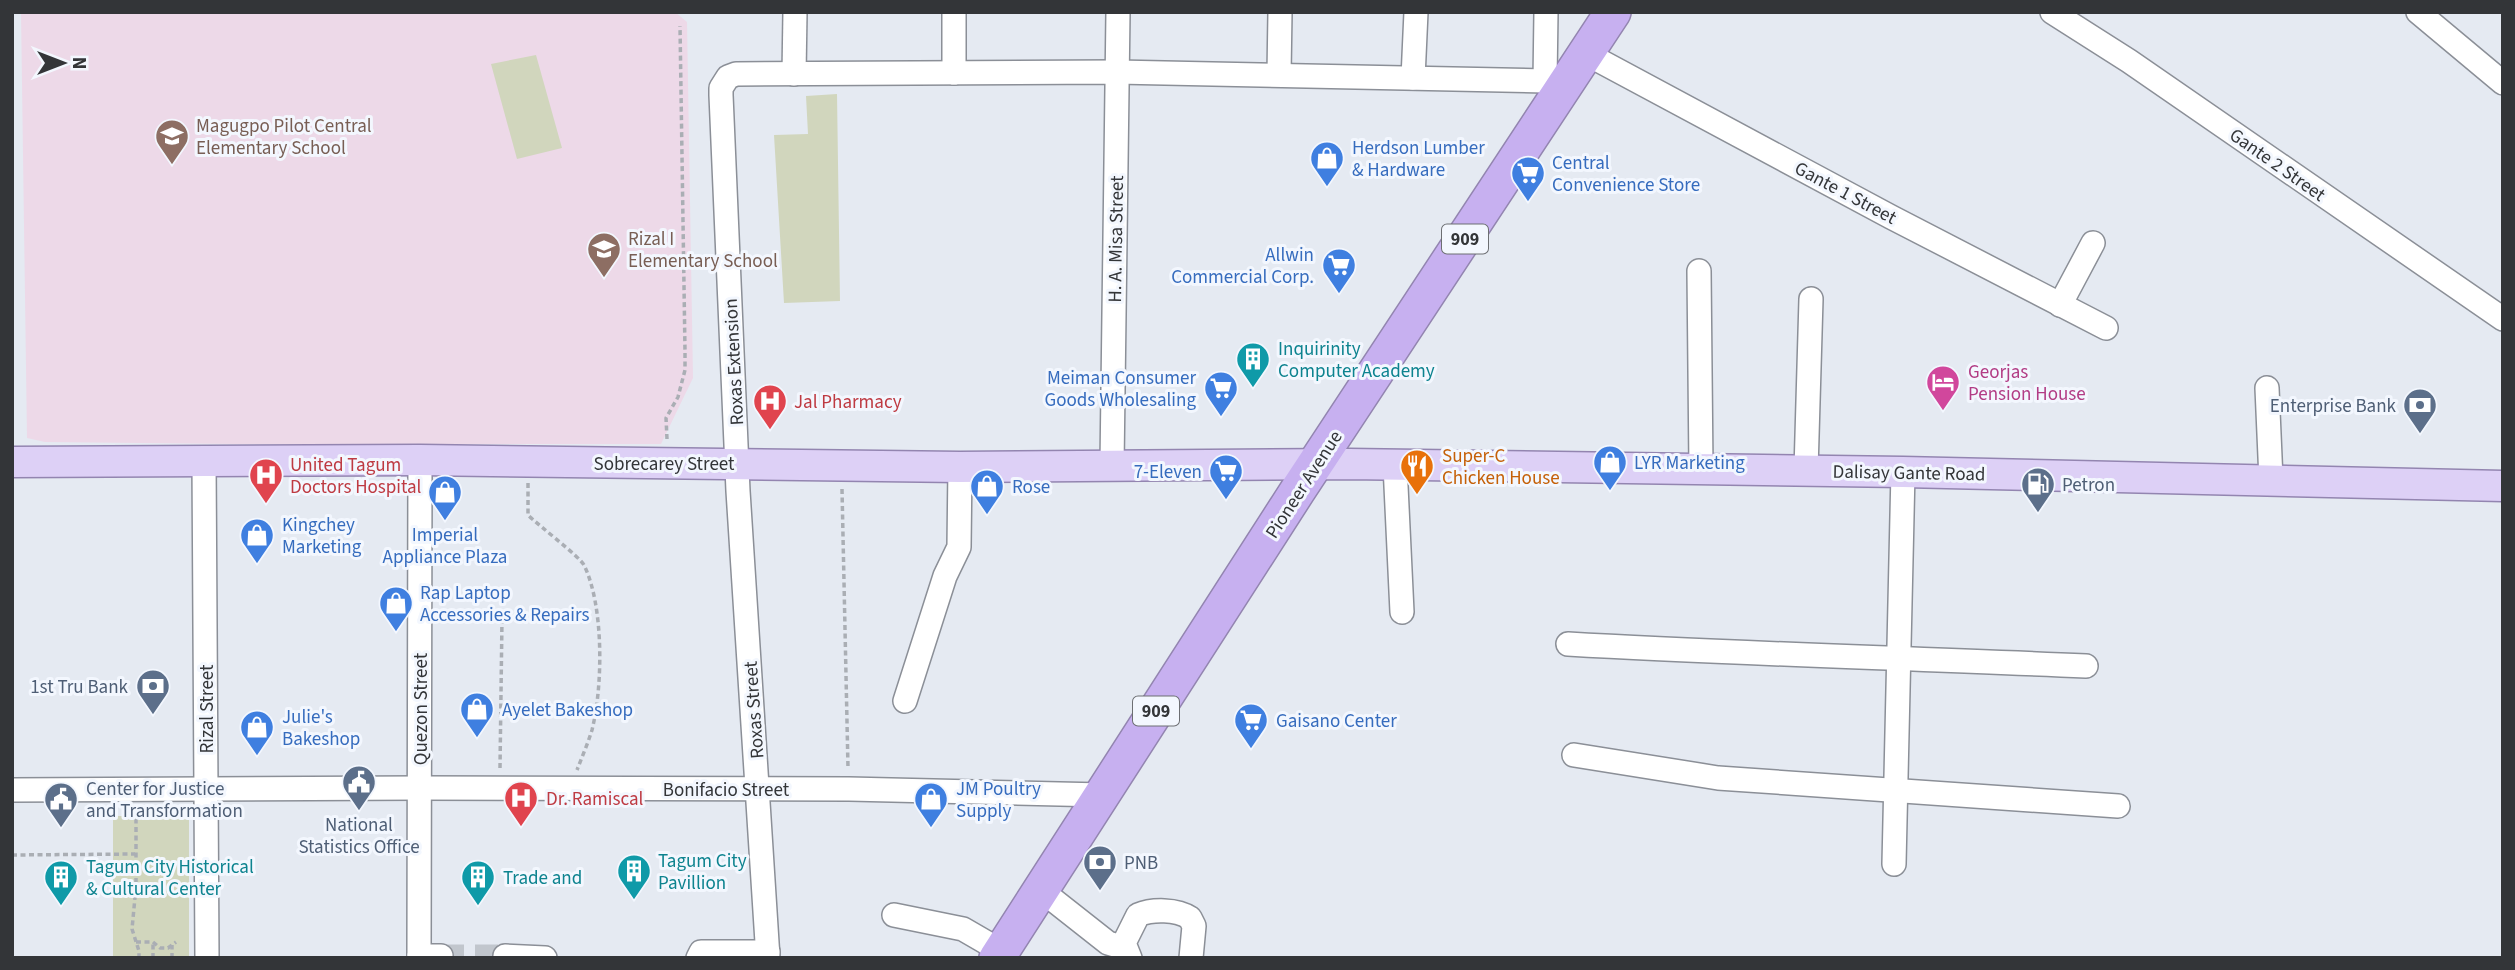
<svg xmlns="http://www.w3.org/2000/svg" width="2515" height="970" font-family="'Source Sans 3',sans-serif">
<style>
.education{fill:#edd9e8}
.green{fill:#d1d6bd}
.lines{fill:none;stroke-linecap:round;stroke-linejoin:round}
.minor-tunnel{stroke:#c1c6cd;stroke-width:23;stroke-dasharray:23 11;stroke-linecap:butt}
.minor-casing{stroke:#8b8f97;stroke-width:26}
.major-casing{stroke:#9385b0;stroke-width:33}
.highway-casing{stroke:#9385b0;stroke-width:38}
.path{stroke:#aaaeb4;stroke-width:3.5;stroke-dasharray:5 3.5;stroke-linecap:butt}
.minor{stroke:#fff;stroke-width:23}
.major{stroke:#ddd0f6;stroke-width:30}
.highway{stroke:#c7b0f0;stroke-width:35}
.labels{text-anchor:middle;stroke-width:6;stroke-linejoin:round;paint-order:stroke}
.shield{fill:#f3f7fe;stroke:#6d6f73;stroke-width:2}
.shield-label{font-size:18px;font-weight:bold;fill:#333538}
.education-label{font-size:19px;fill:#785e54;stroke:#f3f7fe;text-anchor:start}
.shop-label{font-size:19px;fill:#366cbe;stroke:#f3f7fe;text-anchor:start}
.street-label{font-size:19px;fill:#333538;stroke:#f3f7fe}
.culture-label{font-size:19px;fill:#0d838f;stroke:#f3f7fe;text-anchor:start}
.hotel-label{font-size:19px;fill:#b23c85;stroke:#f3f7fe;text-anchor:start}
.health-label{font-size:19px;fill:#be3a42;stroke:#f3f7fe;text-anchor:start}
.service-label{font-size:19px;fill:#4e5e75;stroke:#f3f7fe;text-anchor:start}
.food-label{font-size:19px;fill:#c56008;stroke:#f3f7fe;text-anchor:start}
</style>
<rect width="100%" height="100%" fill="#e5eaf2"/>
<polygon class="education" points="21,12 675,12 687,22 693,378 661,444 235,444 45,442 27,438"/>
<g class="green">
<polygon points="536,55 562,148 517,159 491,64"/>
<polygon points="837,94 840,301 784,303 774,135 808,134 806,96"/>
<rect x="113" y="816" width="76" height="142"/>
</g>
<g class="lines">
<polyline class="minor-tunnel" points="441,956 505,956"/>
<g class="minor-casing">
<g id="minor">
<polyline points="2052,12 2129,61 2503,319"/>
<polyline points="2418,12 2503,83"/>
<polyline points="1587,54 1891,217 2106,328"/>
<polyline points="954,73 954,12"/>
<polyline points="794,74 795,12"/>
<polyline points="1279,74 1280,12"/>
<polyline points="1413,78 1416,12"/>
<polyline points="1545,81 1546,12"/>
<polyline points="1699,271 1701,469"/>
<polyline points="2060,305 2093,243"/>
<polyline points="2267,388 2271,480"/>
<polyline points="204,459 207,958"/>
<polyline points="1112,465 1118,12"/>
<polyline points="1395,465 1402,612"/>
<polyline points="1806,470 1811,299"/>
<path d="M1568 644C1740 654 1913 658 2086 666"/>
<polyline points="905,701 945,576 959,547 960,467"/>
<polyline points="1574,755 1718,778 2118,806"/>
<polyline points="12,790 420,788 849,789 1103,795"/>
<polyline points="1894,864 1903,472"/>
<polyline points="1042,891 1108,943 1118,946 1124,943"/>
<polyline points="894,915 963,929 1001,951"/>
<polyline points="419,956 441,956"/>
<polyline points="505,956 545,958"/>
<polyline points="419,958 420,460"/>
<polyline points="698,958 701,952 768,952"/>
<polyline points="768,958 738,491 721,95 721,88 728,77 736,74 1117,72 1545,81 1562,92"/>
<path d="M1130 958 1124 943 1138 915C1152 909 1177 909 1190 918L1194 926 1191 958"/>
</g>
</g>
<g class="major-casing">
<polyline id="major" points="12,462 420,460 960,467 1349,464 1903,472 2503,486"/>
</g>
<g class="highway-casing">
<polyline id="highway" points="997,958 1298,490 1613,12"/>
</g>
<g class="path">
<polyline points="667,439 666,418 678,397 685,370 685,351 680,26"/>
<path d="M528 483V515C539 526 579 556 584 565 604 606 603 686 592 730 588 743 582 757 577 770"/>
<polyline points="842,489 848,768"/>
<polyline points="500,768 502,619"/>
<polyline points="136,810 136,887 132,929 139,951 139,958"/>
<polyline points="12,855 135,854"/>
<polyline points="136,942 153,942 160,948 168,948 176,942"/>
<polyline points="153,958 153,942"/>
<polyline points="172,958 172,945"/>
</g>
<use href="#minor" class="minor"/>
<use href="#major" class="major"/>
<use href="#highway" class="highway"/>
</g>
<defs>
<g id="school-pin" transform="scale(1.75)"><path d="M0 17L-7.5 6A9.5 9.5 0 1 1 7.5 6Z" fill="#8d6e63" stroke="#f3f7fe"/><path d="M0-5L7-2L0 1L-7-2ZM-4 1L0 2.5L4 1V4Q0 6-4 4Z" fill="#fff"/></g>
<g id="shop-pin" transform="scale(1.75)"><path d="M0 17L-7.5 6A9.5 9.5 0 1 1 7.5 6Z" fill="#3f7fe0" stroke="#f3f7fe"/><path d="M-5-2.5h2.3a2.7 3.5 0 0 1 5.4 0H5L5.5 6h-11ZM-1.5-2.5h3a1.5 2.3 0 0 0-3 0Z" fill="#fff"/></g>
<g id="supermarket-pin" transform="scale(1.75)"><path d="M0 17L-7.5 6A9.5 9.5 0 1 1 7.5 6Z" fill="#3f7fe0" stroke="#f3f7fe"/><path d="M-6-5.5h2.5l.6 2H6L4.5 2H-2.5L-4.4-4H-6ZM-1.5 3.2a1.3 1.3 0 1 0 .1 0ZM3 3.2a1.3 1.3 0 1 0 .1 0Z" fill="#fff"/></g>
<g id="building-pin" transform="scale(1.75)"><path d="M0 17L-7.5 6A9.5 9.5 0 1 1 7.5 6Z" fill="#0f9aa8" stroke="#f3f7fe"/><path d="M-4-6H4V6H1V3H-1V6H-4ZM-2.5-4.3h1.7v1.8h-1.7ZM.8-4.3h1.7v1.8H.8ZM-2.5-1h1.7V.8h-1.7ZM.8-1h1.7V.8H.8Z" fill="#fff"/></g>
<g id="hotel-pin" transform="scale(1.75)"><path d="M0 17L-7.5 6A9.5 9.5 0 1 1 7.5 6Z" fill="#d1479c" stroke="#f3f7fe"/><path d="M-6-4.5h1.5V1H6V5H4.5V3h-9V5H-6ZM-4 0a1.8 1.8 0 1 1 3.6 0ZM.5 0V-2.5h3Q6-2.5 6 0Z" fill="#fff"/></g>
<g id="hospital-pin" transform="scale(1.75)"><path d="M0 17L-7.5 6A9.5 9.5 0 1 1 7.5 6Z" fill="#e0444e" stroke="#f3f7fe"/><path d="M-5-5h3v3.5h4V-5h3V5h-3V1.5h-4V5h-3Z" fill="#fff"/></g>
<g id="bank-pin" transform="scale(1.75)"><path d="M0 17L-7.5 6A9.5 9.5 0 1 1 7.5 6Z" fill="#5c6f8a" stroke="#f3f7fe"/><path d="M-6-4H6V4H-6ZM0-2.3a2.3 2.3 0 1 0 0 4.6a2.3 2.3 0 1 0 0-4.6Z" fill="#fff"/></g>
<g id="restaurant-pin" transform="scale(1.75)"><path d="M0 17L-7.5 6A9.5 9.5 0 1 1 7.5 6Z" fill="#e8710a" stroke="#f3f7fe"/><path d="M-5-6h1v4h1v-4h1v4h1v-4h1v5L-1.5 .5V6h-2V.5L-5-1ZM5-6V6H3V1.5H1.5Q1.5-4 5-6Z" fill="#fff"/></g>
<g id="fuel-pin" transform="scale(1.75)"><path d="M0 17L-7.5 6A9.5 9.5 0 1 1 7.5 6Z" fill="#5c6f8a" stroke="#f3f7fe"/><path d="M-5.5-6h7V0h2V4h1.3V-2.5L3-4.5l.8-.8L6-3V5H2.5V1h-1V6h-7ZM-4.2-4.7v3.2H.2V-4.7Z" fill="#fff"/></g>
<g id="civic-pin" transform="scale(1.75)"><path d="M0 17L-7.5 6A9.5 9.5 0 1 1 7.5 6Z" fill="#5c6f8a" stroke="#f3f7fe"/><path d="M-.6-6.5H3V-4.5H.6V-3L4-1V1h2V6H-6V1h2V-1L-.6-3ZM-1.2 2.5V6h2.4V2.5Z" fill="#fff"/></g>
</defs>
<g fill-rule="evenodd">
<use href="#school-pin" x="172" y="136"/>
<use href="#shop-pin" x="1327" y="158"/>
<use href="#supermarket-pin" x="1528" y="173"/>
<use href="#school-pin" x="604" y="249"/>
<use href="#supermarket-pin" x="1339" y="265"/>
<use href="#building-pin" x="1253" y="359"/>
<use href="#hotel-pin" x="1943" y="382"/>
<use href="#supermarket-pin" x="1221" y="388"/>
<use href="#hospital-pin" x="770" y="401"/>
<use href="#bank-pin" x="2420" y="405"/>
<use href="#shop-pin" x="1610" y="462"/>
<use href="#restaurant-pin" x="1417" y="466"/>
<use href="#supermarket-pin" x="1226" y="471"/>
<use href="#hospital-pin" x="266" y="475"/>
<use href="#fuel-pin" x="2038" y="484"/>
<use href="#shop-pin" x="987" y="486"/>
<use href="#shop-pin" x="445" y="492"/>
<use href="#shop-pin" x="257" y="535"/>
<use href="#shop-pin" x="396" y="603"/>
<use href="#bank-pin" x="153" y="686"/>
<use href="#shop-pin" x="477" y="709"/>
<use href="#supermarket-pin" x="1251" y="720"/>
<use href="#shop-pin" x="257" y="727"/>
<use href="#civic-pin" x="359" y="782"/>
<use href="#hospital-pin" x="521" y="798"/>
<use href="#civic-pin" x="61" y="799"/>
<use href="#shop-pin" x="931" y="799"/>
<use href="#bank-pin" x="1100" y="862"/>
<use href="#building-pin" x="634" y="871"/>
<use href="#building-pin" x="61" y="877"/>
<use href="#building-pin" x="478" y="877"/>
</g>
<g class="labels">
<g class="shield">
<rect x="1442" y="224.5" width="46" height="29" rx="5"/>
<rect x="1133" y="696.5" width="46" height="29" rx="5"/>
</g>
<g class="shield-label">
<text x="1465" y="245">909</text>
<text x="1156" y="717">909</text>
</g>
<g class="education-label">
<text x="196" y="132">Magugpo Pilot Central<tspan x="196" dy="22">Elementary School</tspan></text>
<text x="628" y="245">Rizal I<tspan x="628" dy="22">Elementary School</tspan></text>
</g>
<g class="shop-label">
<text x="1352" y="154">Herdson Lumber<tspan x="1352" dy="22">&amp; Hardware</tspan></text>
<text x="1552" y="169">Central<tspan x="1552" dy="22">Convenience Store</tspan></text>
<text x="1314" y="261" text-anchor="end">Allwin<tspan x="1314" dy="22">Commercial Corp.</tspan></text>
<text x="1196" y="384" text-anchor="end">Meiman Consumer<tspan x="1196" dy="22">Goods Wholesaling</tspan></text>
<text x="1634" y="469">LYR Marketing</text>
<text x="1202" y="478" text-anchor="end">7-Eleven</text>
<text x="1012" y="493">Rose</text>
<text x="282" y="531">Kingchey<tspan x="282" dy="22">Marketing</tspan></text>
<text x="445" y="541" text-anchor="middle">Imperial<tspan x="445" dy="22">Appliance Plaza</tspan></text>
<text x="420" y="599">Rap Laptop<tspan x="420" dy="22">Accessories &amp; Repairs</tspan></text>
<text x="502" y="716">Ayelet Bakeshop</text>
<text x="282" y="723">Julie's<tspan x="282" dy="22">Bakeshop</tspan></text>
<text x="1276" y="727">Gaisano Center</text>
<text x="956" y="795">JM Poultry<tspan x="956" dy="22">Supply</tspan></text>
</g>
<g class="street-label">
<text transform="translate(2278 164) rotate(35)" y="7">Gante 2 Street</text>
<text transform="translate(1846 192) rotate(28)" y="7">Gante 1 Street</text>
<text transform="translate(1115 239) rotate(-89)" y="7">H. A. Misa Street</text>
<text transform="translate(733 362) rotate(-93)" y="7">Roxas Extension</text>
<text x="664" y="470">Sobrecarey Street</text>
<text transform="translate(1909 472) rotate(1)" y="7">Dalisay Gante Road</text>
<text transform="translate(1303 484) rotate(-57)" y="7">Pioneer Avenue</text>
<text transform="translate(206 709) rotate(-90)" y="7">Rizal Street</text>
<text transform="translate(420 709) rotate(-90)" y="7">Quezon Street</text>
<text transform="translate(753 710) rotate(-94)" y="7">Roxas Street</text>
<text x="726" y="796">Bonifacio Street</text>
</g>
<g class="culture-label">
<text x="1278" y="355">Inquirinity<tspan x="1278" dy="22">Computer Academy</tspan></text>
<text x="658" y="867">Tagum City<tspan x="658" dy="22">Pavillion</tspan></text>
<text x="86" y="873">Tagum City Historical<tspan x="86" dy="22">&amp; Cultural Center</tspan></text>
<text x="503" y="884">Trade and</text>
</g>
<g class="hotel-label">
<text x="1968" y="378">Georjas<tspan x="1968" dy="22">Pension House</tspan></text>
</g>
<g class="health-label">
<text x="794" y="408">Jal Pharmacy</text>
<text x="290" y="471">United Tagum<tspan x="290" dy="22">Doctors Hospital</tspan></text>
<text x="546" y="805">Dr. Ramiscal</text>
</g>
<g class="service-label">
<text x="2396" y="412" text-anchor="end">Enterprise Bank</text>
<text x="2062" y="491">Petron</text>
<text x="128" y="693" text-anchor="end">1st Tru Bank</text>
<text x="86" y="795">Center for Justice<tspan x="86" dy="22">and Transformation</tspan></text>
<text x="359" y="831" text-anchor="middle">National<tspan x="359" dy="22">Statistics Office</tspan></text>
<text x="1124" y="869">PNB</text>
</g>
<g class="food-label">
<text x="1442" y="462">Super-C<tspan x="1442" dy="22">Chicken House</tspan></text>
</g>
</g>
<rect width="2515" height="970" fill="none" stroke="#333538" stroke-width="28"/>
<g transform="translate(63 63) rotate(90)" stroke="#f3f7fe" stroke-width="5" paint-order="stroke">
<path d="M0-5L12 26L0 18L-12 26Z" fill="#333538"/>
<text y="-10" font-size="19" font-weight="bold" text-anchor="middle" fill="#333538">N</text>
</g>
</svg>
